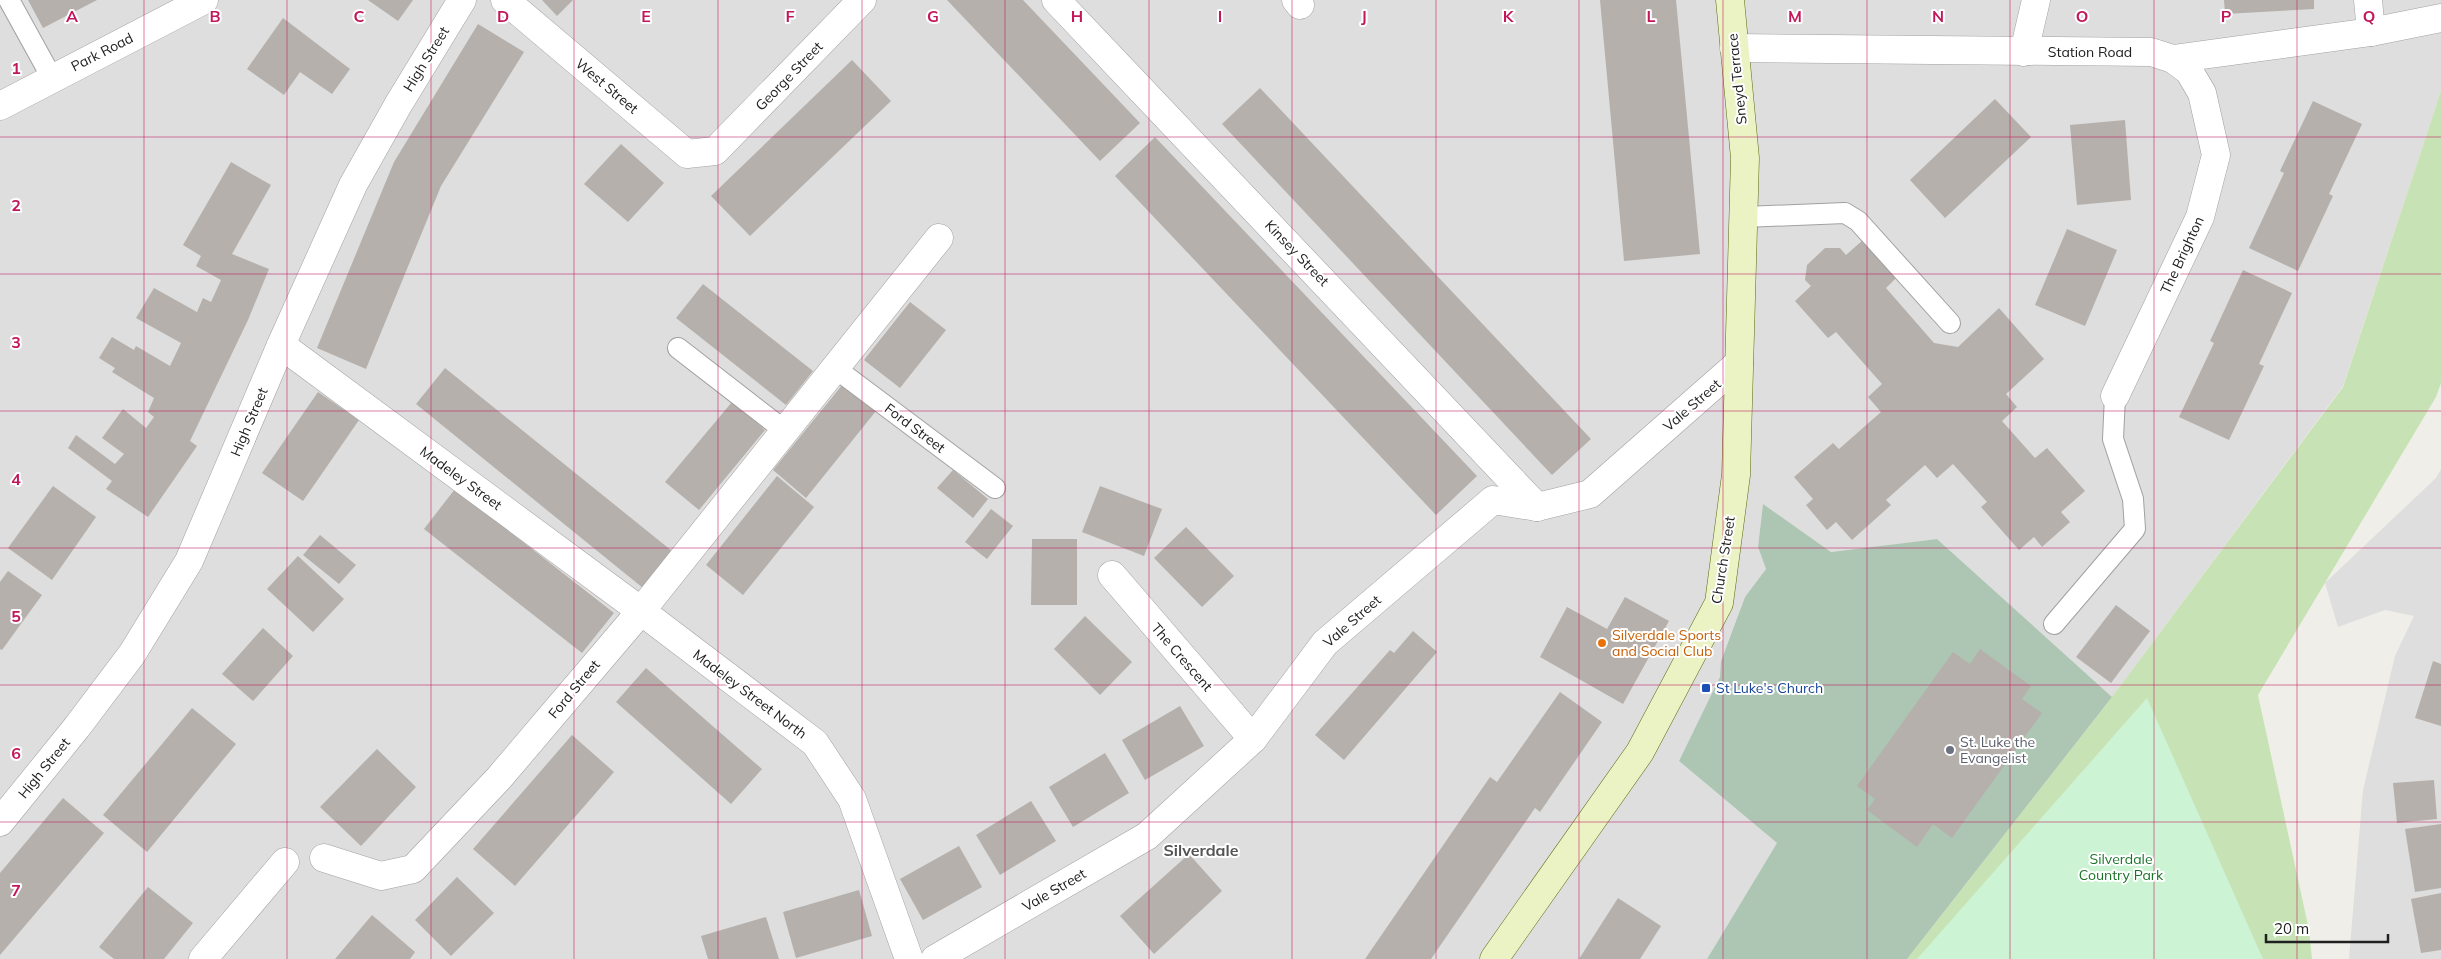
<svg xmlns="http://www.w3.org/2000/svg" width="2441" height="959" font-family="Mulish,sans-serif">
<style>
.residential{fill:#dedede}
.grass{fill:#c7e3b5}
.cemetery{fill:#acc6b3}
.park{fill:#ccf3d3}
.building{fill:#b5b0ab}
.lines{fill:none;stroke-linecap:round;stroke-linejoin:round}
.service-casing{stroke:#a1a1a1;stroke-width:22}
.minor-casing{stroke:#a1a1a1;stroke-width:29}
.tertiary-casing{stroke:#a1a1a1;stroke-width:29}
.secondary-casing{stroke:#5a6c13;stroke-width:29}
.service{stroke:#fff;stroke-width:20}
.minor{stroke:#fff;stroke-width:28}
.tertiary{stroke:#fff;stroke-width:28}
.secondary{stroke:#ebf2c4;stroke-width:28}
.grid{fill:none;stroke:#c2185b;stroke-width:1;stroke-opacity:0.55}
.food-dot{fill:#e8710a;stroke:#fff;stroke-width:2}
.transit-dot{fill:#1a4fb4;stroke:#fff;stroke-width:2}
.worship-dot{fill:#6b7280;stroke:#fff;stroke-width:2}
.labels{text-anchor:middle;stroke-width:4;stroke-linejoin:round;paint-order:stroke}
.street-label{font-size:14px;fill:#202020;stroke:#fff}
.food-label{font-size:14px;fill:#c56008;stroke:#fff;text-anchor:start}
.transit-label{font-size:14px;fill:#164399;stroke:#fff;text-anchor:start}
.worship-label{font-size:14px;fill:#5b616d;stroke:#fff;text-anchor:start}
.park-label{font-size:14px;fill:#1a732a;stroke:#fff}
.quarter-label{font-size:16px;font-weight:bold;fill:#535353;stroke:#fff}
.grid-label{font-size:16px;text-anchor:middle;font-weight:bold;fill:#c2185b;stroke:#fff;stroke-width:4;stroke-linejoin:round;paint-order:stroke}
</style>
<rect width="100%" height="100%" fill="#f0eee8"/>
<g class="residential">
<polygon points="0,0 2441,0 2441,91 2343,386 2112,697 1937,539 1831,552 1763,504 1758,547 1766,569 1745,597 1721,660 1721,677 1679,761 1777,843 1707,959 0,959"/>
<polygon points="2441,469 2441,959 2349,959 2363,790 2395,656 2414,616 2385,610 2338,627 2325,583 2436,478"/>
</g>
<polygon class="grass" points="2441,91 2441,383 2436,397 2258,695 2309,930 2312,959 1907,959 2112,697 2343,387"/>
<polygon class="cemetery" points="1763,504 1831,552 1937,539 2112,697 1907,959 1707,959 1777,843 1679,761 1720,677 1721,661 1745,597 1766,569 1758,547"/>
<polygon class="park" points="2147,698 2263,959 1917,959"/>
<g class="building">
<polygon points="28,0 97,0 43,28"/>
<polygon points="368,0 413,0 398,21"/>
<polygon points="542,0 573,0 557,16"/>
<polygon points="947,0 1023,0 1140,123 1100,161"/>
<polygon points="1600,0 1676,0 1700,254 1624,261"/>
<polygon points="2224,0 2314,0 2314,9 2225,14"/>
<polygon points="283,18 350,69 332,94 300,72 284,95 247,69"/>
<polygon points="478,24 524,52 441,186 366,369 317,348 394,162"/>
<polygon points="852,60 891,101 750,236 711,196"/>
<polygon points="1260,88 1591,439 1552,475 1222,124"/>
<polygon points="1995,99 2031,137 1945,218 1910,180"/>
<polygon points="2313,101 2362,124 2329,194 2333,196 2298,271 2249,248 2284,173 2280,171"/>
<polygon points="2125,120 2131,200 2077,205 2070,125"/>
<polygon points="1155,137 1477,476 1436,515 1115,176"/>
<polygon points="621,144 664,183 628,222 584,184"/>
<polygon points="231,162 271,185 232,254 269,269 248,320 190,441 197,446 148,517 106,489 112,481 68,448 76,435 115,464 124,454 102,438 123,409 146,428 154,417 148,412 154,398 112,372 115,368 99,358 112,337 134,350 136,346 170,366 181,343 136,318 154,288 197,312 203,298 211,302 221,280 196,266 201,256 183,245"/>
<polygon points="2067,229 2117,250 2085,326 2035,305"/>
<polygon points="1863,240 1896,278 1886,288 1934,343 1958,347 1999,308 2044,359 2006,394 2017,407 2002,421 2035,458 2047,448 2085,491 2061,512 2070,522 2042,547 2034,537 2019,550 1981,507 1987,502 1953,464 1937,478 1925,465 1886,500 1891,505 1852,540 1836,522 1827,530 1806,505 1813,499 1794,477 1833,443 1839,449 1881,412 1868,397 1882,384 1836,332 1828,338 1795,301 1811,286 1805,280 1807,265 1825,248 1840,248 1846,255"/>
<polygon points="2243,270 2292,293 2259,364 2264,366 2229,440 2179,417 2214,343 2210,341"/>
<polygon points="703,284 813,371 786,405 676,318"/>
<polygon points="910,302 946,330 900,388 864,360"/>
<polygon points="445,368 672,551 643,588 416,404"/>
<polygon points="843,384 876,411 806,498 773,470"/>
<polygon points="318,392 359,420 303,501 262,473"/>
<polygon points="732,402 765,430 699,510 665,482"/>
<polygon points="953,470 988,499 973,518 937,488"/>
<polygon points="777,476 814,507 743,595 706,565"/>
<polygon points="53,486 96,517 52,580 8,548"/>
<polygon points="1100,486 1162,509 1144,556 1082,532"/>
<polygon points="455,489 614,613 582,653 424,529"/>
<polygon points="991,509 1013,526 987,559 965,542"/>
<polygon points="1186,527 1234,576 1202,607 1154,558"/>
<polygon points="320,535 356,565 339,584 303,555"/>
<polygon points="1032,539 1077,539 1077,605 1031,605"/>
<polygon points="298,556 344,599 313,632 267,589"/>
<polygon points="8,571 42,595 2,650 0,649 0,582"/>
<polygon points="1625,597 1669,621 1623,704 1540,657 1567,607 1607,629"/>
<polygon points="2116,605 2150,631 2111,683 2076,657"/>
<polygon points="1085,616 1132,662 1100,695 1054,649"/>
<polygon points="263,628 293,656 253,701 222,674"/>
<polygon points="1413,631 1437,652 1344,760 1315,735 1390,650 1394,653"/>
<polygon points="1980,649 2031,686 2022,699 2042,713 1952,838 1933,824 1917,847 1867,810 1875,799 1857,786 1953,652 1970,664"/>
<polygon points="2433,661 2441,664 2441,726 2415,718"/>
<polygon points="646,668 762,769 731,804 616,702"/>
<polygon points="1560,692 1602,722 1540,812 1535,808 1431,959 1365,959 1490,777 1497,782"/>
<polygon points="1180,706 1204,746 1145,780 1122,740"/>
<polygon points="192,708 236,744 147,852 103,815"/>
<polygon points="572,735 614,772 515,886 473,849"/>
<polygon points="377,749 416,787 361,846 320,807"/>
<polygon points="1105,753 1129,793 1073,827 1049,787"/>
<polygon points="2434,780 2437,819 2397,823 2393,783"/>
<polygon points="63,798 104,833 0,955 0,873"/>
<polygon points="1031,801 1056,841 1000,875 976,835"/>
<polygon points="2441,824 2441,888 2415,892 2405,829"/>
<polygon points="959,846 982,887 923,920 900,879"/>
<polygon points="1189,854 1222,891 1154,954 1120,916"/>
<polygon points="457,877 494,913 451,956 415,920"/>
<polygon points="148,887 193,923 164,959 114,959 99,947"/>
<polygon points="859,890 872,936 796,958 783,912"/>
<polygon points="2441,893 2441,950 2421,953 2411,899"/>
<polygon points="1618,898 1661,926 1640,959 1579,959"/>
<polygon points="372,915 415,952 410,959 335,959"/>
<polygon points="766,917 779,959 708,959 701,936"/>
</g>
<g class="lines">
<g class="service-casing">
<g id="service">
<polyline points="9,0 52,78"/>
<polyline points="1744,217 1845,213 1858,221 1950,323"/>
<polyline points="678,348 785,431"/>
<polyline points="835,368 995,488"/>
<polyline points="2054,624 2135,529 2133,499 2113,439 2115,396"/>
</g>
</g>
<g class="minor-casing">
<g id="minor">
<polyline points="505,0 687,154 715,151 862,0"/>
<polyline points="1056,0 1537,507"/>
<polyline points="1296,0 1300,5"/>
<polyline points="2368,0 2371,32"/>
<polyline points="1734,48 2151,52 2173,59 2371,32 2441,18"/>
<polyline points="2024,52 2036,0"/>
<polyline points="0,106 204,0"/>
<polyline points="281,345 641,611 815,743 852,799 909,959"/>
<polyline points="2115,396 2200,217 2216,155 2202,93 2189,71 2173,59"/>
<polyline points="1112,575 1253,739"/>
<polyline points="324,858 381,876 413,869 499,778 641,611 939,238"/>
<polyline points="203,959 285,862"/>
<polyline points="935,959 1147,836 1253,739 1325,643 1493,500 1537,507 1590,494 1739,363"/>
</g>
</g>
<g class="tertiary-casing">
<polyline id="tertiary" points="0,822 77,727 132,654 189,561 281,345 353,185 398,105 462,0"/>
</g>
<g class="secondary-casing">
<polyline id="secondary" points="1494,959 1640,752 1719,603 1736,475 1745,158 1730,0"/>
</g>
<use href="#service" class="service"/>
<use href="#minor" class="minor"/>
<use href="#tertiary" class="tertiary"/>
<use href="#secondary" class="secondary"/>
</g>
<path class="grid" d="M144 0V959M287 0V959M431 0V959M574 0V959M718 0V959M862 0V959M1005 0V959M1149 0V959M1292 0V959M1436 0V959M1579 0V959M1723 0V959M1867 0V959M2010 0V959M2154 0V959M2297 0V959M0 137H2441M0 274H2441M0 411H2441M0 548H2441M0 685H2441M0 822H2441"/>
<circle class="food-dot" cx="1602" cy="643" r="5"/>
<rect class="transit-dot" x="1701" y="683" width="10" height="10" rx="2.5"/>
<circle class="worship-dot" cx="1950" cy="750" r="5"/>
<g class="labels">
<g class="street-label">
<text transform="translate(102 52) rotate(-27)" y="5">Park Road</text>
<text x="2090" y="57">Station Road</text>
<text transform="translate(426 59) rotate(-58)" y="5">High Street</text>
<text transform="translate(789 76) rotate(-46)" y="5">George Street</text>
<text transform="translate(1737 79) rotate(-96)" y="5">Sneyd Terrace</text>
<text transform="translate(607 86) rotate(40)" y="5">West Street</text>
<text transform="translate(1297 253) rotate(46)" y="5">Kinsey Street</text>
<text transform="translate(2182 255) rotate(-65)" y="5">The Brighton</text>
<text transform="translate(1692 405) rotate(-41)" y="5">Vale Street</text>
<text transform="translate(249 422) rotate(-67)" y="5">High Street</text>
<text transform="translate(915 428) rotate(37)" y="5">Ford Street</text>
<text transform="translate(461 478) rotate(36)" y="5">Madeley Street</text>
<text transform="translate(1723 560) rotate(-81)" y="5">Church Street</text>
<text transform="translate(1352 621) rotate(-41)" y="5">Vale Street</text>
<text transform="translate(1182 657) rotate(49)" y="5">The Crescent</text>
<text transform="translate(574 689) rotate(-50)" y="5">Ford Street</text>
<text transform="translate(750 694) rotate(37)" y="5">Madeley Street North</text>
<text transform="translate(44 768) rotate(-51)" y="5">High Street</text>
<text transform="translate(1054 890) rotate(-30)" y="5">Vale Street</text>
</g>
<g class="food-label">
<text x="1612" y="640">Silverdale Sports<tspan x="1612" dy="16">and Social Club</tspan></text>
</g>
<g class="transit-label">
<text x="1716" y="693">St Luke's Church</text>
</g>
<g class="worship-label">
<text x="1960" y="747">St. Luke the<tspan x="1960" dy="16">Evangelist</tspan></text>
</g>
<g class="park-label">
<text x="2121" y="864">Silverdale<tspan x="2121" dy="16">Country Park</tspan></text>
</g>
<g class="quarter-label">
<text x="1201" y="856">Silverdale</text>
</g>
</g>
<g class="grid-label">
<text x="72" y="22">A</text>
<text x="215" y="22">B</text>
<text x="359" y="22">C</text>
<text x="503" y="22">D</text>
<text x="646" y="22">E</text>
<text x="790" y="22">F</text>
<text x="933" y="22">G</text>
<text x="1077" y="22">H</text>
<text x="1220" y="22">I</text>
<text x="1364" y="22">J</text>
<text x="1508" y="22">K</text>
<text x="1651" y="22">L</text>
<text x="1795" y="22">M</text>
<text x="1938" y="22">N</text>
<text x="2082" y="22">O</text>
<text x="2226" y="22">P</text>
<text x="2369" y="22">Q</text>
<text x="16" y="74">1</text>
<text x="16" y="211">2</text>
<text x="16" y="348">3</text>
<text x="16" y="485">4</text>
<text x="16" y="622">5</text>
<text x="16" y="759">6</text>
<text x="16" y="896">7</text>
</g>
<path d="M2266 934v8h122v-8" fill="none" stroke="#202020" stroke-width="2.5"/>
<text x="2274" y="934" font-size="15" fill="#202020" stroke="#ffffff" stroke-width="4" paint-order="stroke">20 m</text>
</svg>
